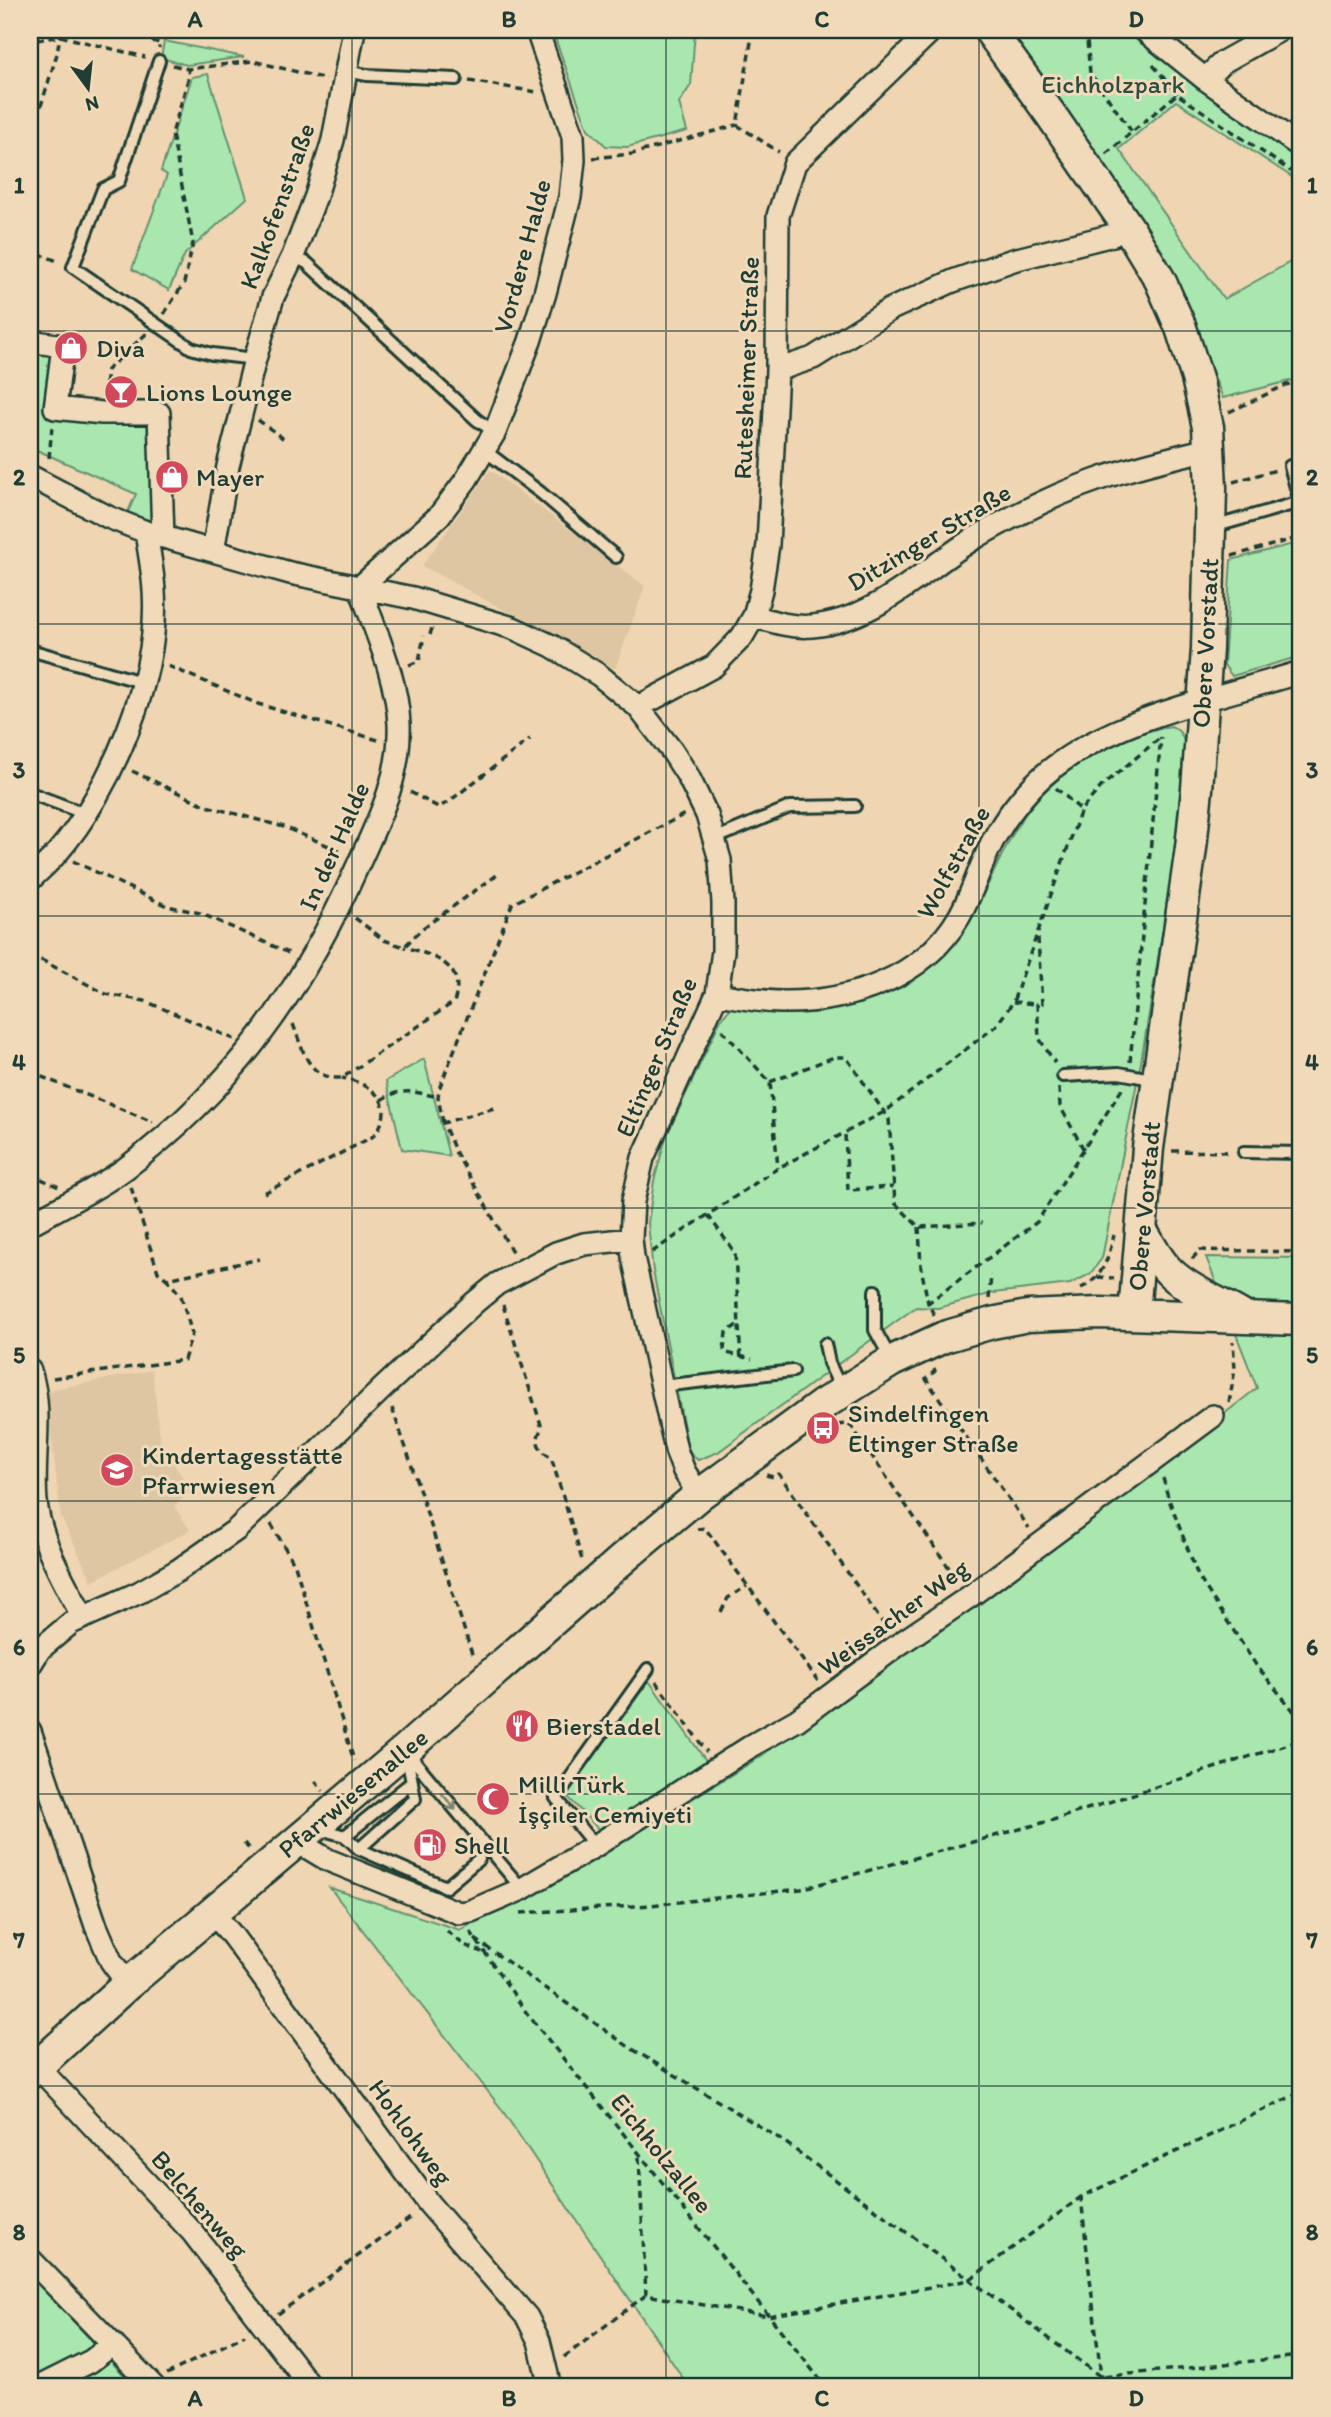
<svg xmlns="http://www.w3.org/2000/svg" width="1331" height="2417" viewBox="0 0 1331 2417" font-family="Itim,sans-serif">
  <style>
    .built { fill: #dec6a3 }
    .green { fill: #aae7af; stroke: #649272; stroke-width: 2 }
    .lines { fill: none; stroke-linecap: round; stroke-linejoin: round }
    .lane-casing { stroke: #1f3d34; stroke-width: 16 }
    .street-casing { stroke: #1f3d34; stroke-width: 26 }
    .secondary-casing { stroke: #1f3d34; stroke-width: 35 }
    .path { stroke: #1f3d34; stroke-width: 3.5; stroke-dasharray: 7 5; stroke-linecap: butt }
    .lane { stroke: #f0dab9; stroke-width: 10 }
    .street { stroke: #f0dab9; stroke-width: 21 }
    .secondary { stroke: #f0dab9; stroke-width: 30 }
    .oneway { stroke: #7d8470 }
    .grid { fill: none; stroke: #1f3d34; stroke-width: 2; stroke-opacity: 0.55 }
    .labels { text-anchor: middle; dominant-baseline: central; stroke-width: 6; stroke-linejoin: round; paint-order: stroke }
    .park-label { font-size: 26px; fill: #2d4e40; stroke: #f0dab9 }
    .street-label { font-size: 26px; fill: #1f3d34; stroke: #f0dab9 }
    .poi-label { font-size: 26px; fill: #1f3d34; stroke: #f0dab9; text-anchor: start }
    .neatline { fill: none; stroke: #1f3d34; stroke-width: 2.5 }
    .grid-label { font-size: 23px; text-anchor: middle; font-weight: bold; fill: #1f3d34 }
  </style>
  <rect width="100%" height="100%" fill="#efd5b1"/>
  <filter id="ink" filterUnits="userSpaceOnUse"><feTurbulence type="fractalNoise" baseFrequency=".0143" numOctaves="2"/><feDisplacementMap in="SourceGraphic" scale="14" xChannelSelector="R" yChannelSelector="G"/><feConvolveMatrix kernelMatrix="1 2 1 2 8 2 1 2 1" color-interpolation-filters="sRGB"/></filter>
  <g filter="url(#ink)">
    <path class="built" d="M490,470L645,586L615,669L422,566Z
      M152,1370L161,1445L191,1490L174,1506L190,1530L92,1581L61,1517L46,1391Z"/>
    <path class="green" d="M554,30H695L691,85L679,103L687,131L627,147L606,146L588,129L555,38Z
      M1010,30H1130L1194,81L1301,155V183L1176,101L1119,149L1224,299L1301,256V378L1223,398L1170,272L1073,120Z
      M164,41L244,57L187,65L161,58Z
      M208,74L247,198L185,254L169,290L132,269L167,175L161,171L192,77Z
      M30,341L63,346L55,408L159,413L167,525L127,514L136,494L30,447Z
      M1301,542V656L1232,676L1224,665L1231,560Z
      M1171,726C1182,731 1184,738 1185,750L1171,880L1141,1062L1102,1258L1090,1274L1070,1284L993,1293L938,1308L916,1307L718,1452L698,1460L693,1456L688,1448L653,1271L648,1223L654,1181L666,1137L720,1021L732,1006C749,1009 767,1013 784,1014C858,1015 919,988 963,928C988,894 1000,850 1024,816C1056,771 1116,735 1171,726Z
      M424,1059L449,1156L402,1149L386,1081Z
      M1206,1257L1301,1258V2387H689L500,2107L330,1888L460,1930L632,1836L760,1757L880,1668L1072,1534L1257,1388Z
      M649,1681L707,1762L602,1833L566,1795Z
      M30,2275L135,2387H30Z"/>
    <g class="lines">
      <g class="lane-casing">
        <path id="lane" d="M159,61L119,181L103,189L73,267L191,348L212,354L255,359
          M347,71L367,75L456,79
          M293,256L307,263L477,420L495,432
          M484,450L541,493L616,557
          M1213,527L1300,502L1290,466
          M30,650L145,683
          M30,793L86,814
          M714,839L790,807L855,806
          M1063,1076L1119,1073L1157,1080
          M1244,1152L1301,1153
          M875,1291V1330L892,1361
          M825,1344L829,1363L842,1391
          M662,1386L793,1371
          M407,1752L522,1889
          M320,1829L345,1836L359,1849L446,1887L479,1859
          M345,1836L412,1782L406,1753
          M595,1846L556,1798L648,1669
          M359,1849L415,1799L412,1782"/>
      </g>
      <g class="street-casing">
        <path id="street" d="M1144,30L1205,79L1301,147
          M1205,79L1223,62L1280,30
          M30,341L63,346L55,408L102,413H159L163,537
          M777,370L813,358L891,309L953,281L1013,260L1113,235L1128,227
          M30,476L108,517L146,532L290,573L413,598L513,628L552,646L599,675L638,707L672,751L688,776L707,815L720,860L723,903V951L717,994L643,1158L633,1201L631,1239L633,1257L676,1450L684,1471L699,1495
          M213,551L228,466L255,359L273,297L293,256L316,196L333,140L354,30
          M360,587L439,516L466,480L495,432L530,341L545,293L570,197L574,160L573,136L540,39L539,30
          M754,616C773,622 792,628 812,626C873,621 921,572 970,541C993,527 1018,514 1041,503C1097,476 1149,463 1209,449
          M638,707L714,666L742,637L754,616L761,590L768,545L777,370L778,216L795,163L932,30
          M30,880C39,871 48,863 57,853C111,791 160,675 154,591C153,572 149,552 146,532
          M717,994C738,997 760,1002 781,1002C848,1003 923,979 959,917C974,891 981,861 996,835C1009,812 1030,786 1050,770C1116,717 1221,697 1301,672
          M30,1224C62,1206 96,1190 126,1168C235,1086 303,989 358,865C379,819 401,776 399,724C397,677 375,631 360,587
          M30,1371C44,1412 32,1458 36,1501C39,1539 65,1584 83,1617
          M30,1665L40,1649L71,1623L140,1592L177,1571L236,1530L384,1387L474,1303L497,1284L556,1253L584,1244L631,1239
          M30,1731L96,1926L111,1961L128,1984
          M300,1839L308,1848L328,1860L459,1913L471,1911L522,1889L595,1846L756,1743L797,1720L898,1645L969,1597L1213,1416
          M213,1913L231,1934L429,2204L527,2317L539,2341L550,2387
          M37,2066L193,2233L311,2387
          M30,2259L154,2387
          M39,2387L91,2361L113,2344"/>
      </g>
      <g class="secondary-casing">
        <path id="secondary" d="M989,30L1051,115L1128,227L1160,280L1181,328L1197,378L1208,427L1211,488L1207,649L1197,789L1191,848L1148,1148L1134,1314
          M1141,1230C1149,1242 1156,1257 1166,1268C1183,1288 1219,1302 1242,1316
          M30,2073L128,1984L405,1750L626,1556L699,1495L822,1405L892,1361L944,1337L992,1323L1028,1316L1099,1313L1301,1320"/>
      </g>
      <path class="path" d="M154,30L151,41L160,43L159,48
        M753,30L737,125L779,152
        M1086,30L1090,73L1132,132
        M1116,30L1124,38
        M37,40L60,36L145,57
        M30,58L40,30
        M173,65L188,69L253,61L326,79
        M1153,65L1177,94
        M469,81L537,92
        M30,141L57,54L61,30
        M1106,154L1177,94L1301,178
        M593,158L632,154L737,125
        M30,256L32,251L60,262
        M164,314L184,283L193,243L172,134L189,76L188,69
        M104,395L107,370L147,333
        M1229,412L1286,385L1301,380
        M258,420L284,439
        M49,458L52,427
        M1233,482L1276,470
        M1232,556L1301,537
        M430,635L433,624
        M409,665L419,661L424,636
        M168,666L258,704L378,740
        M132,771L207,806L284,827L343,852
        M1056,788L1081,810
        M410,792L438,807L447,803L530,739
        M73,861L167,906L200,913L291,954
        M30,909L36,899
        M355,918L384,940L404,947L423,928L497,875
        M1038,938L1042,1005L1037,1004L1039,1038L1055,1063
        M30,954L106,994L145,1001L234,1039
        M1013,1002L1036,1004
        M293,1024C303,1050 308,1080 342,1078L454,1002C467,965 433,955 404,947
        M722,1030L770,1082L778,1168
        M1130,1062L1161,737
        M30,1072L153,1122
        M770,1082L834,1057H846L889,1119L895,1203L919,1227L982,1223
        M1059,1088L1060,1106L1084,1150
        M381,1100C401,1087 416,1092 438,1097
        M494,1108L443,1123L456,1153L514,1255
        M443,1123L438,1097L439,1089L512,904L685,814
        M845,1135L848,1190L893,1187
        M1172,1151L1231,1152
        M30,1174L59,1187
        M131,1187L158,1272L167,1279L260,1259
        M264,1193L372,1137C400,1106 374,1084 342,1078
        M708,1215L735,1253L741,1362
        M919,1227L921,1267L928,1303
        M652,1252L778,1168L886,1111L996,1026L1013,1002L1081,810L1102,786L1161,737
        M1192,1259L1200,1250L1301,1252
        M1097,1277L1114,1278
        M1081,1288C1103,1279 1109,1256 1114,1235
        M989,1299L991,1275
        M503,1305L542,1428C534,1441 538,1450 551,1457L583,1563
        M934,1315L928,1303L1037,1222L1122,1089
        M737,1325L726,1333L724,1350L727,1353L752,1359
        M934,1369L935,1371L926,1379L1029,1528
        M53,1378L184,1360L192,1334L181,1296L167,1279
        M1229,1403L1235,1369L1233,1342
        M392,1408L407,1451L473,1657
        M837,1425L847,1424L852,1427L958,1581
        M766,1475L773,1477L779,1474L887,1629
        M1163,1478L1168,1497L1198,1576L1256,1665L1301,1720
        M271,1524L295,1565L354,1761
        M697,1529L705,1528L818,1681
        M721,1612L728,1598L747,1586
        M656,1682L707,1752
        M315,1781L323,1791
        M244,1843L250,1850
        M521,1913L651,1905L801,1889L1053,1820L1301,1740
        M447,1931L464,1945L482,1952
        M470,1931L526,2012L826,2387
        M475,1939L629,2047L782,2140L1101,2377L1301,2356
        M639,2157L646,2295
        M278,2314L413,2216
        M564,2357L646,2295L768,2316L969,2280L1081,2197
        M167,2374L245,2335
        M1088,2387L1101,2377L1081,2197L1301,2092"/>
      <use href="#lane" class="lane"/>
      <use href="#street" class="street"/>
      <use href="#secondary" class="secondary"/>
    </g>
    <defs><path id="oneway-shaft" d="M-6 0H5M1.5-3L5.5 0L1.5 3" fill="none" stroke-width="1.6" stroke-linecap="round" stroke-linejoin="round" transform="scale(1.75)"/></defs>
    <use class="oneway" href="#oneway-shaft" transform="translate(449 1802) rotate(50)"/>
  </g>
  <path class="grid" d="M352,30V2387M666,30V2387M979,30V2387M30,331H1301M30,624H1301M30,916H1301M30,1208H1301M30,1501H1301M30,1794H1301M30,2086H1301"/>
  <defs>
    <g id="shop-disc" transform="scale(1.75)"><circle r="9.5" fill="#d1495b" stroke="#f0dab9"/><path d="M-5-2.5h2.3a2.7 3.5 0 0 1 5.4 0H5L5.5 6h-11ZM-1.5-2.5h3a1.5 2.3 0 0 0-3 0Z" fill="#fff"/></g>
    <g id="bar-disc" transform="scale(1.75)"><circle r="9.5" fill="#d1495b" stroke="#f0dab9"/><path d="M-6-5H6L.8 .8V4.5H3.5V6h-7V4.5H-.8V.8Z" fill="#fff"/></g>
    <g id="bus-disc" transform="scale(1.75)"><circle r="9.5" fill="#d1495b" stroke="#f0dab9"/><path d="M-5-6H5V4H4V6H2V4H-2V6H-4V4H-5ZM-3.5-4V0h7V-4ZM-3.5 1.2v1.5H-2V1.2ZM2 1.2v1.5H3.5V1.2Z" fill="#fff"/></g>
    <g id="school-disc" transform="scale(1.75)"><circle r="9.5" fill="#d1495b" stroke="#f0dab9"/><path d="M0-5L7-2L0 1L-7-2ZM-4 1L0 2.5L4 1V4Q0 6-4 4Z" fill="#fff"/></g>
    <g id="restaurant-disc" transform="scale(1.75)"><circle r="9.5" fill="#d1495b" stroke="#f0dab9"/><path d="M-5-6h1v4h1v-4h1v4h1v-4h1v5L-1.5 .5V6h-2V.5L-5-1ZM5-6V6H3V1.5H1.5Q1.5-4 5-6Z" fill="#fff"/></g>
    <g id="mosque-disc" transform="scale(1.75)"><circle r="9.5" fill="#d1495b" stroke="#f0dab9"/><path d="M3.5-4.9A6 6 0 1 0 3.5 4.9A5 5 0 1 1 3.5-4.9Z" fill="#fff"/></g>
    <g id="fuel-disc" transform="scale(1.75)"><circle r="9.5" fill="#d1495b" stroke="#f0dab9"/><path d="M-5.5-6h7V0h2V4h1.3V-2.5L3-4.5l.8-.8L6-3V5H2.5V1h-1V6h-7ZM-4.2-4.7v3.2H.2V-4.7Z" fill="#fff"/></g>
  </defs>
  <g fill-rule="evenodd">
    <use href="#shop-disc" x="71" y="348"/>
    <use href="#bar-disc" x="121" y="392"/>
    <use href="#shop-disc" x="172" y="477"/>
    <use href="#bus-disc" x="823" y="1428"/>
    <use href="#school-disc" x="117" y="1470"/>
    <use href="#restaurant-disc" x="522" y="1726"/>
    <use href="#mosque-disc" x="493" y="1799"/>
    <use href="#fuel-disc" x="430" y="1845"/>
  </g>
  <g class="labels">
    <g class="park-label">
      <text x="1113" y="84">Eichholzpark</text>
    </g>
    <g class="street-label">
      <text transform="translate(277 206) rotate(-70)">Kalkofenstraße</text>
      <text transform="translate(522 256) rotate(-75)">Vordere Halde</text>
      <text transform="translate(746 368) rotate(-88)">Rutesheimer Straße</text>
      <text transform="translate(929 537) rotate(-31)">Ditzinger Straße</text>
      <text transform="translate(1205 643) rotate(-87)">Obere Vorstadt</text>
      <text transform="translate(334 846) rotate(-66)">In der Halde</text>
      <text transform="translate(953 862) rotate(-61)">Wolfstraße</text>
      <text transform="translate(656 1057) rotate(-67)">Eltinger Straße</text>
      <text transform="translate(1144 1206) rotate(-85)">Obere Vorstadt</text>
      <text transform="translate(893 1617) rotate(-36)">Weissacher Weg</text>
      <text transform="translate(353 1793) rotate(-40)">Pfarrwiesenallee</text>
      <text transform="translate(411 2132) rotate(54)">Hohlohweg</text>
      <text transform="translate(662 2153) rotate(51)">Eichholzallee</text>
      <text transform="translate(200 2204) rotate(49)">Belchenweg</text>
    </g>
    <g class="poi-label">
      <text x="96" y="348">Diva</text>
      <text x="146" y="392">Lions Lounge</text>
      <text x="196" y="477">Mayer</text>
      <text x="848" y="1413">Sindelfingen<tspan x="848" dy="30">Eltinger Straße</tspan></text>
      <text x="142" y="1455">Kindertagesstätte<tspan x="142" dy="30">Pfarrwiesen</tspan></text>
      <text x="546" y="1726">Bierstadel</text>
      <text x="518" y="1784">Milli Türk<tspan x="518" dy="30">İşçiler Cemiyeti</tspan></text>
      <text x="454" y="1845">Shell</text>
    </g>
  </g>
  <rect width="1331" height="2417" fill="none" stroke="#f0dab9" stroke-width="77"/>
  <g transform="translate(88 88) rotate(165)" stroke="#f0dab9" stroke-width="5" paint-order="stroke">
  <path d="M0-5L12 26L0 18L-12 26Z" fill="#1f3d34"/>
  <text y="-10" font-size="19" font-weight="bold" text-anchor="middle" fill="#1f3d34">N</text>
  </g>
  <rect x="38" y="38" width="1254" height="2340" class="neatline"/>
  <g class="grid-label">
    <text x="195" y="27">A</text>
    <text x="509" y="27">B</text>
    <text x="822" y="27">C</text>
    <text x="1136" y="27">D</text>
    <text x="19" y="193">1</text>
    <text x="1312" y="193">1</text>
    <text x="19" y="485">2</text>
    <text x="1312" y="485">2</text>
    <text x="19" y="778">3</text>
    <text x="1312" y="778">3</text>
    <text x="19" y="1070">4</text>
    <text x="1312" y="1070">4</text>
    <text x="19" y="1363">5</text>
    <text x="1312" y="1363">5</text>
    <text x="19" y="1655">6</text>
    <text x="1312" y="1655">6</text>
    <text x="19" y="1948">7</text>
    <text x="1312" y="1948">7</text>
    <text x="19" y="2240">8</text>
    <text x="1312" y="2240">8</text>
    <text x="195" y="2406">A</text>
    <text x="509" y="2406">B</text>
    <text x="822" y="2406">C</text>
    <text x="1136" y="2406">D</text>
  </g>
</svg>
